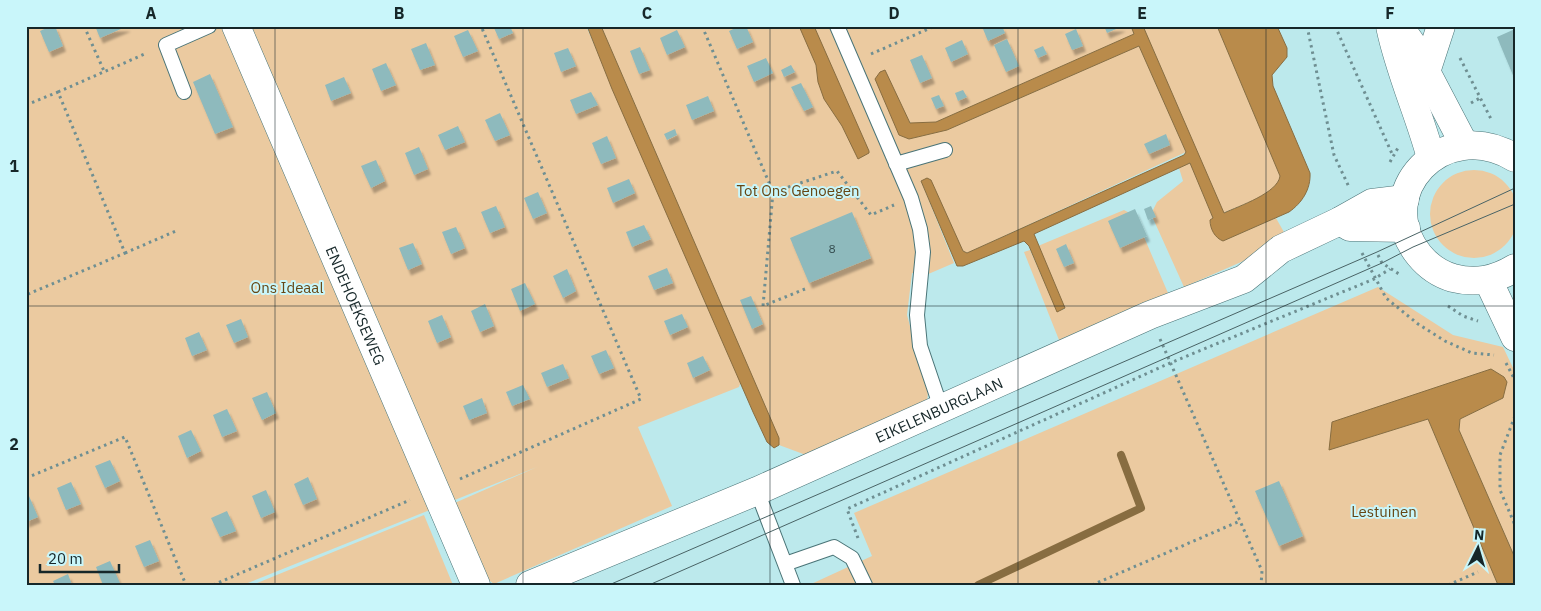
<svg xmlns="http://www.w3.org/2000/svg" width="1541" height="611" viewBox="0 0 1541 611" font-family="'IBM Plex Sans',sans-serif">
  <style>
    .green { fill: #ebcaa0 }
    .water { fill: #b98b4b; stroke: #886d41 }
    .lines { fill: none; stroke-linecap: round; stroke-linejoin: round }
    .stream { stroke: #886d41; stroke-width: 8 }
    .building { fill: #8ebabd; filter: url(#shadow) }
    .service-casing { stroke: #4a7477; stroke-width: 16 }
    .minor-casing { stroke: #4a7477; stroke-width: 29 }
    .path { stroke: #6f8f92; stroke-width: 3; stroke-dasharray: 2.5 4; stroke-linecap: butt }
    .service { stroke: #fff; stroke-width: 14 }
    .minor { stroke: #fff; stroke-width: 28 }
    .tram { stroke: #496365; stroke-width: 1 }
    .grid { fill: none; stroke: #162729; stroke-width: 1; stroke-opacity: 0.55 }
    .labels { text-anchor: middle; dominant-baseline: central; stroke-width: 4; stroke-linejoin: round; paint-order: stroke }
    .number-label { font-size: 12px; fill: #344c4e }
    .park-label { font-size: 15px; fill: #664614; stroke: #c9f6fa }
    .street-label { font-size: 15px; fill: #162729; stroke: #c9f6fa }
    .neatline { fill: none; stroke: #162729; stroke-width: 2 }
    .grid-label { font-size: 16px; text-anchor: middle; font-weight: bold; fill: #162729 }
  </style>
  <defs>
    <filter id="shadow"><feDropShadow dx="3" dy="5.5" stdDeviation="1" flood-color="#0004"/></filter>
  </defs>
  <rect width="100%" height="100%" fill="#bce9ec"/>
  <path class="green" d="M26,26H586L741,381L739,387L638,427L672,506L494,584L479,573L450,505L537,467L243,585H26Z
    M601,26H1131L1134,34L936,122L914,125L907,120L909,139L947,130L1139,46L1186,152L967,253L963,251L921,181L954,263L926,275L912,273L907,315L928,392L927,402L806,455L779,445L772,423Z
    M1143,26H1217L1280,176C1278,194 1238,206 1223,213Z
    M1190,163L1223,241L1276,218L1285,234L1248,259L1184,287L1151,214L1157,202L1183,181L1179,168Z
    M1430 214a44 44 0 1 1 88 0a44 44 0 1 1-88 0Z
    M1124,210L1135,216L1168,293L1059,340L1024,252L1030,250L1057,311L1065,309L1038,246Z
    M1378,287L1453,335L1503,347L1515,372V558L1459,430L1460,419L1503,398L1504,377L1491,369L1333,422L1329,450L1428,419L1498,585H809L872,556L854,513Z
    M424,515L453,585H252Z"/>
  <path class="water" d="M587,26H601L779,438V445L774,448L767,442L753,412L612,89Z
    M799,26H814L869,151V153L858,159L842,126L824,99L818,82L816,65Z
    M1131,26H1143L1224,213C1239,206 1278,193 1280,176L1217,26H1277L1287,48V57L1272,75L1273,86L1310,173C1311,189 1302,203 1289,212L1223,241C1215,238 1210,229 1210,220L1213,218L1190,163L1034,234L1065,308L1057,312L1029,246L1024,241L963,266H957L921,181L927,178L931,180L963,251L967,253L1184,155L1186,152L1139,46L947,130L909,139L899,135L875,79L880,72L885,70L910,123L936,122L1134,34Z
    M1491,369L1504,377L1507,382L1503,398L1460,419L1459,430L1515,558V585H1498L1428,419L1329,450L1332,422Z"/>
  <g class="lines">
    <path class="stream" d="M978,585L1141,508L1121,455"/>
  </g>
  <path class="building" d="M51,26H55L63,46L49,52L40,31Z
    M95,26H128L100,38Z
    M499,26H510L513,33L499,39L494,28Z
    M740,26H746L753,42L737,49L729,31Z
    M990,26H1002L1005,33L988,41L983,29Z
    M1104,26H1123L1107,33Z
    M1076,29L1083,46L1072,50L1065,34Z
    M1515,29V80L1497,37Z
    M468,30L478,51L463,57L454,36Z
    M677,30L685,47L667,55L660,38Z
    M1007,39L1019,66L1006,72L994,45Z
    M962,40L968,54L951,62L945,48Z
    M426,43L435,65L420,70L411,49Z
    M1043,46L1047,54L1038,58L1034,50Z
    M640,47L650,70L639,74L630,51Z
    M568,48L576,66L561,72L554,53Z
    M922,55L932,78L920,83L910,60Z
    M766,58L773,73L754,82L747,66Z
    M386,63L396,85L381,91L372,69Z
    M791,65L795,72L784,77L781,70Z
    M210,74L233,127L215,134L193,82Z
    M344,77L351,93L331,101L325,85Z
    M801,83L813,107L804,111L791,87Z
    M963,90L967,97L958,101L955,93Z
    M591,92L598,105L576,114L570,100Z
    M939,95L944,106L936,109L931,98Z
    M708,96L714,111L692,120L686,105Z
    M500,113L510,135L495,141L485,120Z
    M458,126L465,142L445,150L438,135Z
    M675,129L677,135L667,140L664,134Z
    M1166,134L1170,145L1149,154L1144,144Z
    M607,136L616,158L601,164L592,143Z
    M419,147L428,169L414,175L405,153Z
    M376,160L385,181L371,188L361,166Z
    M629,179L635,193L613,203L607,188Z
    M538,192L547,213L533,219L524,198Z
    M496,206L505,227L490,233L481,212Z
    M1151,206L1156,217L1148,220L1144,209Z
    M1135,209L1147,236L1120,248L1108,221Z
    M852,212L871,258L809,283L790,238Z
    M644,225L651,239L632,247L626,232Z
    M456,227L465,248L451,254L442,232Z
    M413,243L422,264L408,270L399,248Z
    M1066,244L1074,263L1064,267L1056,249Z
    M667,268L673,283L654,290L648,276Z
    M567,269L576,291L563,298L553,276Z
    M525,283L535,304L520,311L511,289Z
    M751,296L763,324L752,329L740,300Z
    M485,304L494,326L480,332L471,311Z
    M682,314L688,327L670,335L664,321Z
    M442,315L451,337L437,343L428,321Z
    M241,319L248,337L234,343L226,325Z
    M199,332L207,350L192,356L185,338Z
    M606,350L614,368L599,374L591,356Z
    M703,356L710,370L693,378L687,363Z
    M563,364L569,378L547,387L541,373Z
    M523,385L530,399L512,406L506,392Z
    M267,392L276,413L262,420L252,398Z
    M482,398L487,413L469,420L463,406Z
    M227,409L237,431L222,437L213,415Z
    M191,430L201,451L187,458L178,436Z
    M110,460L120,481L105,488L95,466Z
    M308,477L317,499L303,505L294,484Z
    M1279,481L1303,536L1279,546L1255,491Z
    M71,482L81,504L66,510L57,488Z
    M266,490L275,512L261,518L252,496Z
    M29,496L38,517L26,522V497Z
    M227,511L236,531L220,537L211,518Z
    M150,540L159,561L144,567L135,546Z
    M110,561L120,583L103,585L96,567Z
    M68,574L72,585H55L53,581Z"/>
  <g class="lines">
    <g class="service-casing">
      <path id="service" d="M837,26L911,198L920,229L923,252L917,315L920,346L941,408
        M184,92L166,45L209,26
        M896,164L945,150
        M757,491L793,585
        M785,564L834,547L852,558L865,585"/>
    </g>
    <g class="minor-casing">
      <g id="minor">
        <path id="s1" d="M236,26L476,585"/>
        <path d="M1390,26C1399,71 1419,113 1431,158"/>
        <path d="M1399,26L1411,43L1464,144"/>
        <path d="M1417,76L1426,72L1441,26"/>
        <path d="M1515,158C1443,114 1370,194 1419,255C1428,266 1439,274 1453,278C1476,284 1495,280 1515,268"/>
        <path d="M1340,221L1350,227L1406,228"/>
        <path d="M1488,280L1515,337"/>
        <path id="s2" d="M530,585L757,491L1150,315L1244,279L1281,249L1340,221L1372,203L1405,199"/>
      </g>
    </g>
    <path class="path" d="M84,26L104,71
      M702,26L773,192
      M1307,26L1334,155L1349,187
      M1335,26L1393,156
      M871,54L935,26
      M1460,58L1491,119
      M58,92L147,53
      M1471,103L1480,98
      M26,105L58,92L125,253L26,295
      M1390,162L1399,146
      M125,253L176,231
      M1362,253L1386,298L1418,324L1445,341L1472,353L1494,355
      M1378,255L1382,263L1399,274
      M805,289L763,306L773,192L837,171L871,215L894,205
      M1448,306L1463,316L1478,321
      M1160,339L1262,571L1261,585
      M1506,363L1515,380
      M1515,416L1500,455V490L1515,525
      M26,478L125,437L186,585
      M460,479L641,399L481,26
      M858,538L847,509L1170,363L1374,279L1390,269
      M213,585L410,500
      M1092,585L1240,521
      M1448,585L1478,572"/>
    <use href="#service" class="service"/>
    <use href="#minor" class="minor"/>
    <path class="tram" d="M609,585L1377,252L1515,188
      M649,585L1382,263L1413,247L1515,204"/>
  </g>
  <path class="grid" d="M275,26V585M523,26V585M770,26V585M1018,26V585M1266,26V585M26,306H1515"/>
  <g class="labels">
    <g class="number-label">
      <text x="832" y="248">8</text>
    </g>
    <g class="park-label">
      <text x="798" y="190">Tot Ons Genoegen</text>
      <text x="287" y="287">Ons Ideaal</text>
      <text x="1384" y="511">Lestuinen</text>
    </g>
    <g class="street-label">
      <text stroke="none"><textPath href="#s1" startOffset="304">ENDEHOEKSEWEG</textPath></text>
      <text stroke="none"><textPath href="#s2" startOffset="445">EIKELENBURGLAAN</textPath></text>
    </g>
  </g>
  <rect width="1541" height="611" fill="none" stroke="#c9f6fa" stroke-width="55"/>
  <g transform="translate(1478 548) rotate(5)" stroke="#c9f6fa" stroke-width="4" paint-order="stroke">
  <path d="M0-4L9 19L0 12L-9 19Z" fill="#162729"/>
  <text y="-8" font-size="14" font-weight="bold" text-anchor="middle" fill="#162729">N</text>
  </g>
  <path d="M40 564v8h79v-8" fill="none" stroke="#162729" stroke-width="2.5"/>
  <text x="48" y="564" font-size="15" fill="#162729" stroke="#c9f6fa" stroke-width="4" paint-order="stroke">20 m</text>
  <rect x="28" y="28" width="1486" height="556" class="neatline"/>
  <g class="grid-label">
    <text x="151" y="19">A</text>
    <text x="399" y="19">B</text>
    <text x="647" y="19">C</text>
    <text x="894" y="19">D</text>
    <text x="1142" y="19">E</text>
    <text x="1390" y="19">F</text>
    <text x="14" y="172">1</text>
    <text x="14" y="450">2</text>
  </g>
</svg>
